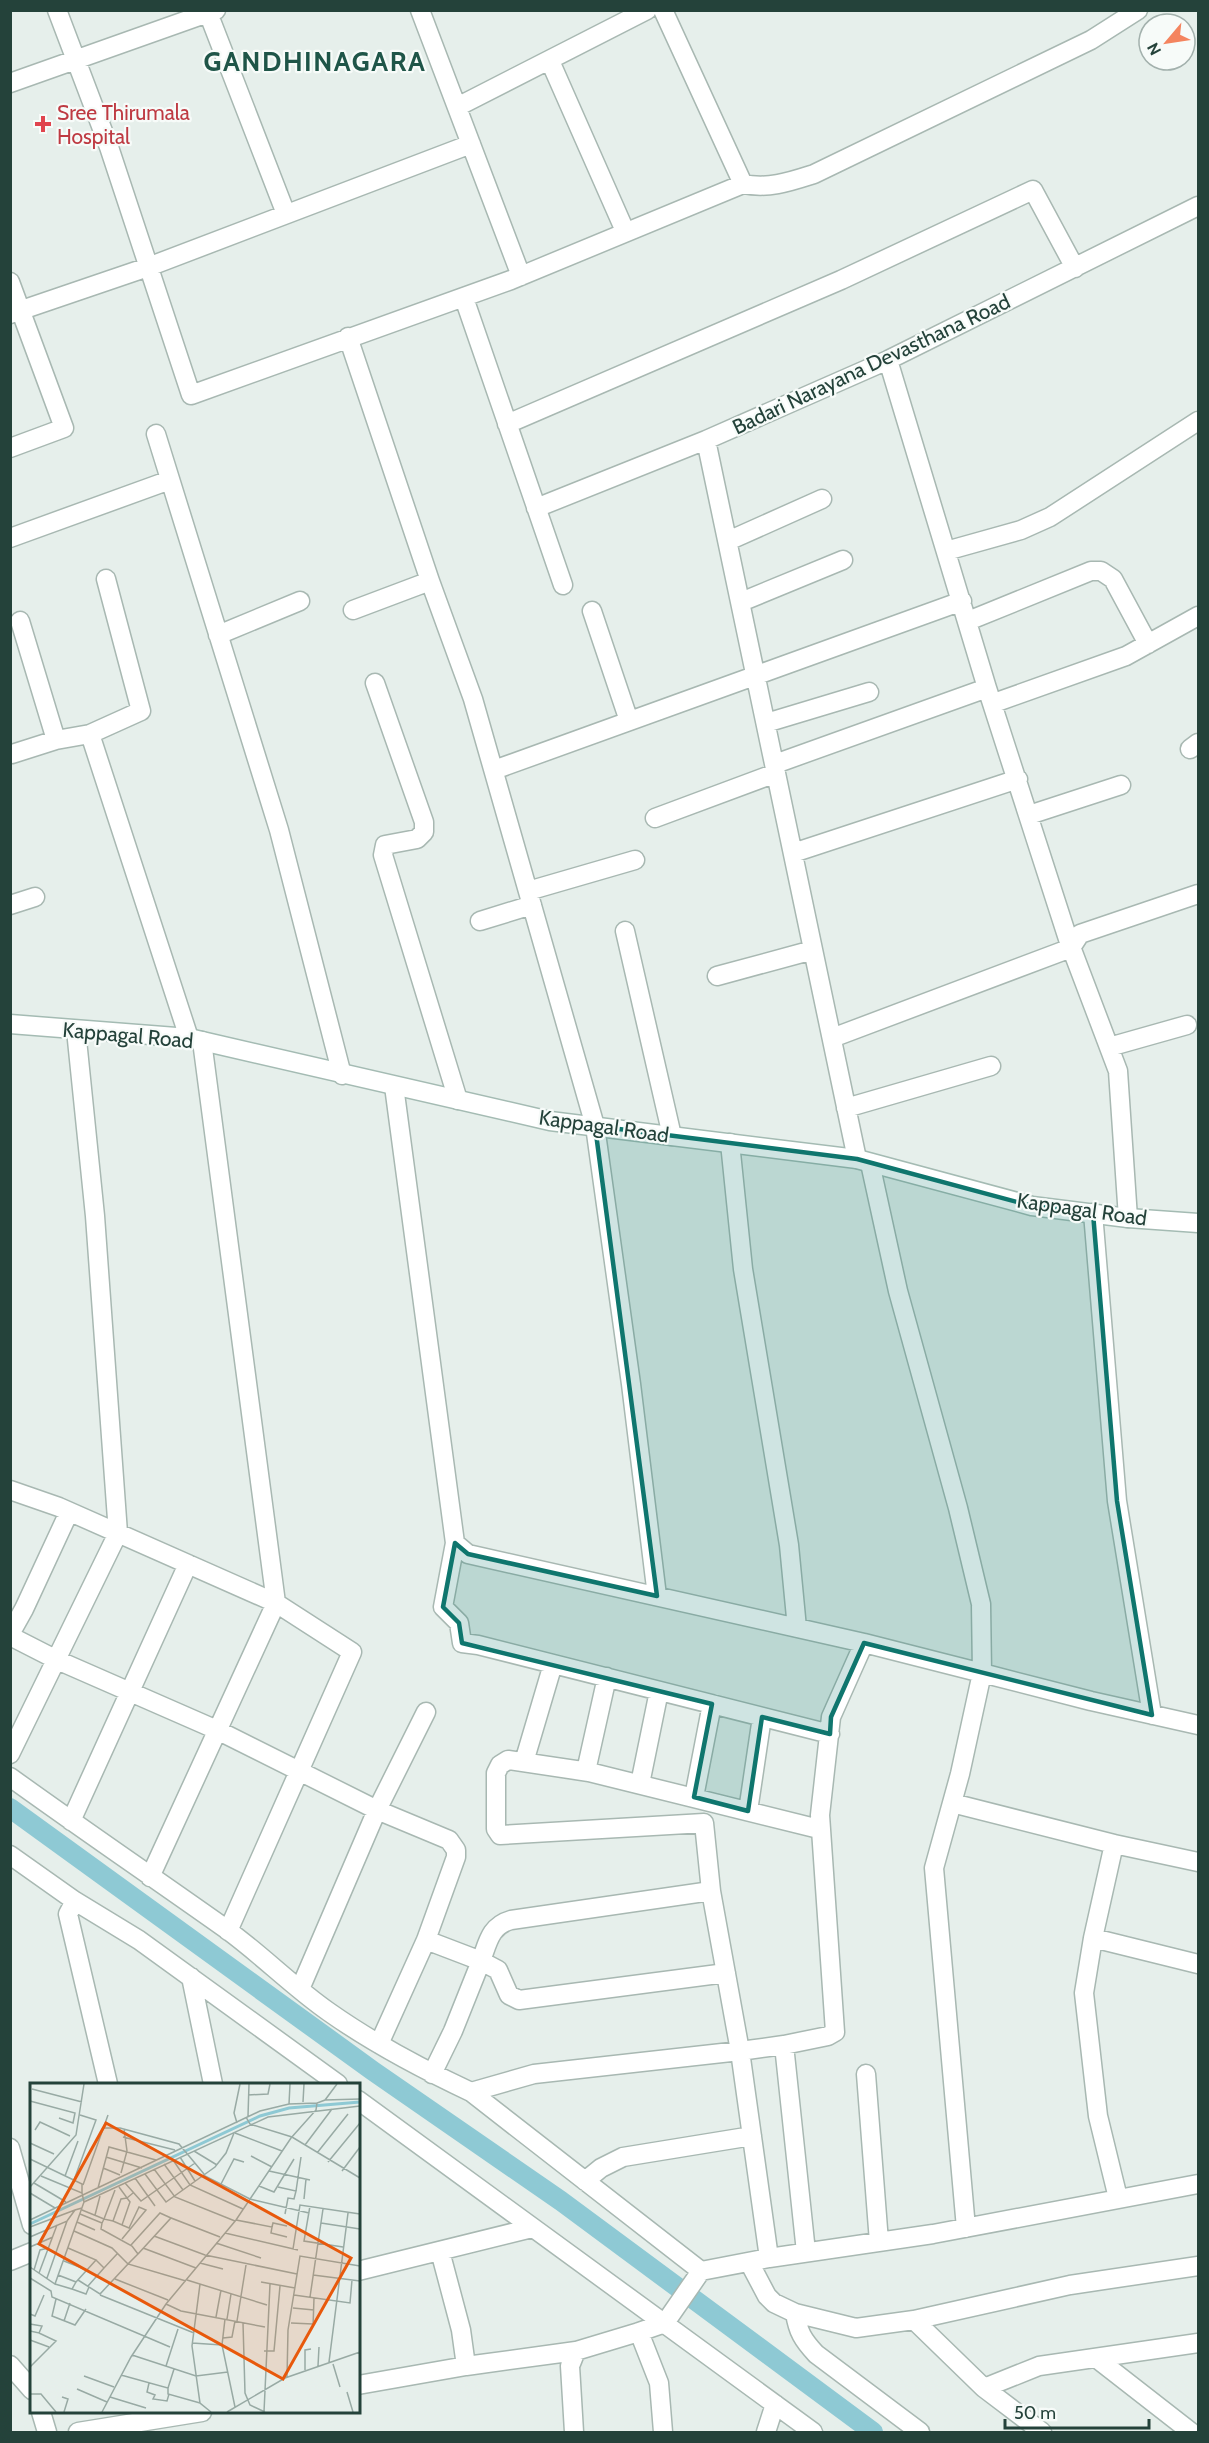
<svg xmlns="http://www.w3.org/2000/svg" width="1209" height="2443" viewBox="0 0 1209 2443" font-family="Cabin,sans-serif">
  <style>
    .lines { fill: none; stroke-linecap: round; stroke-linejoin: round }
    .canal { stroke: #8ec9d4; stroke-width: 20 }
    .street-casing { stroke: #a8b8b2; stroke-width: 21 }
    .secondary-casing { stroke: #a4bbb3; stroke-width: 21 }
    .street { stroke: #fff; stroke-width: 18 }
    .secondary { stroke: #fff; stroke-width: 18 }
    .marked { fill: #0f766e; fill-opacity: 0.2; stroke: #0f766e; stroke-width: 4.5; stroke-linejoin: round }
    .health-dot { fill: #e0444e; stroke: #f7fbf9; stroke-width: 2 }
    .labels { text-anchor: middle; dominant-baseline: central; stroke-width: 4.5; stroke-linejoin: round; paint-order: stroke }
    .health-label { font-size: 21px; fill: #be3a42; stroke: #f7fbf9; text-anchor: start }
    .street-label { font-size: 21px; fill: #24423a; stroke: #f7fbf9 }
    .district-label { font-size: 27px; font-weight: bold; letter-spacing: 1.5px; fill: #1f5548; stroke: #f7fbf9 }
    .inset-river { fill: none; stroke: #8ec9d4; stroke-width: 3 }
    .inset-road { fill: none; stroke: #98aaa4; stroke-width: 1.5 }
    .view { fill: #e8590c; fill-opacity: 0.15; stroke: #e8590c; stroke-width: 3 }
    .inset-edge { fill: none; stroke: #24423a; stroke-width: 3 }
  </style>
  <rect width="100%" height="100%" fill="#e6efeb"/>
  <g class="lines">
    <path class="canal" d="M10,1808L373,2071L561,2201L873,2432"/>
    <g class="street-casing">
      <path id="street" d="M57,10L109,147L191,395L511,280L743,184C769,189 789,182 814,174L1091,40L1138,10
        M207,10L286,214
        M420,10L521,276
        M663,10L743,184
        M550,61L625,231
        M10,83L216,10
        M457,107L647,10
        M10,282L64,428L10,448
        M464,298L563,585
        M10,314L148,267L471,144
        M348,337L430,581L473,699L595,1126L631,1384L657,1596
        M888,360L987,688L1068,939L1118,1071L1128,1218
        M507,424L841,280L1033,190L1075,268
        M156,434L279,830L342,1075
        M706,440L857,1159
        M536,508L706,440L888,360L1198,206
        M10,538L170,480
        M728,541L822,499
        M946,551L1021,530L1050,517L1198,421
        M106,579L141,711L90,734L189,1038
        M741,602L843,560
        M353,610L430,581
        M592,611L629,721
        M20,621L56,740L90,734
        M968,621L1091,571H1101L1113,579L1148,644
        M218,635L300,601
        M375,683L424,822V832L417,839L385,845L383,855L458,1100
        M994,703L1126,656L1198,616
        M766,723L869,692
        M1190,749L1198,743
        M12,754L56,740
        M775,764L987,688
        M494,770L962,601
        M1029,815L1121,785
        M655,818L776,773
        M793,853L1018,779
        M528,891L635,860
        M10,905L35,897
        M480,921L532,905
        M625,931L672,1136
        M717,976L813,950
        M832,1038L1071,948L1080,934L1198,894
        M1109,1047L1187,1025
        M394,1086L455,1543L468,1554L864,1643
        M846,1108L991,1066
        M730,1143L743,1269L789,1545L797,1628
        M1093,1213L1117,1501L1152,1715
        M10,1490L59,1507L276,1603L352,1652L228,1931
        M455,1543L443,1607L459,1623L462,1643L478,1645L830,1734
        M10,1634L24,1609L69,1512
        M10,1636L57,1660L217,1730L377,1810L449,1840L456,1850V1857L426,1940L379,2044
        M10,1754L118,1533L95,1216L76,1030
        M524,1762L553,1664
        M586,1771L607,1677
        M10,1777C82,1829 154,1878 226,1929C262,1955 293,1987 329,2012C373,2043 422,2069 471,2092L701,2271
        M640,1784L659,1691
        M694,1797L712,1704
        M952,1803L1114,1844L1093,1938
        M748,1811L762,1717
        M71,1821L188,1564
        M1114,1844L1198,1862
        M10,1855L75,1901L139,1940L338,2084
        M150,1877L276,1603L202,1041
        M711,1891L704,1823L500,1835L496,1829V1773L500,1765L508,1760L589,1772L819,1829
        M75,1901L68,1914L108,2084
        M426,1940L481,1961L453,2031L432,2074
        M726,1973L519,2000L509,1995L498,1970L481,1961C488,1942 490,1926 511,1920L711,1891L740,2051L784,2045
        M191,1977L213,2084
        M300,1989L377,1810L426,1712
        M866,2074L879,2242
        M471,2092L534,2074L740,2051L769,2258
        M358,2100L813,2432
        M10,2148L32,2225
        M585,2181L601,2168L623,2157L752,2136
        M1118,2198L1098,2116L1084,1993L1093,1938L1198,1964
        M966,2228L934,1868L960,1774L982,1673L1091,1701L1198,1725
        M440,2251L461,2330L466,2366
        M806,2252L784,2045L828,2036L835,2032L820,1815L831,1717L864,1643L982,1673L981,1604L958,1508L898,1291L870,1163
        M10,2261L32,2252
        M749,2262L767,2296L774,2303L795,2313L856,2328L914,2320
        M358,2271L532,2228
        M795,2313C798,2332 803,2340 816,2354L920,2432
        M1096,2358L1191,2432
        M10,2365L32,2390
        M358,2385L466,2366L576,2351
        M984,2388L1039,2366L1198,2343
        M41,2412L47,2432
        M78,2432L202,2412
        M574,2432L570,2366L576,2351L639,2332
        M663,2432L659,2383L639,2332L665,2323L701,2271L769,2258L933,2234L1198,2184
        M766,2432L775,2404
        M1042,2432L984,2388L914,2320L1070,2285L1198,2266"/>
    </g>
    <g class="secondary-casing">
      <path id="secondary" d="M10,1024L189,1038L550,1121L857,1159L1032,1206L1128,1218L1198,1223"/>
    </g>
    <use href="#street" class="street"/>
    <use href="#secondary" class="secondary"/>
  </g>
  <path class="marked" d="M595,1126L857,1159L1032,1206L1093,1213L1117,1501L1152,1715L864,1643L831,1717L830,1734L762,1717L748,1811L694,1797L712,1704L462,1643L459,1623L443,1607L455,1543L468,1554L657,1596Z"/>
  <path class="health-dot" d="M40 115h6v6h6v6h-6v6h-6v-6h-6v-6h6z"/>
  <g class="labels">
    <g class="health-label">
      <text x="57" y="112">Sree Thirumala<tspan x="57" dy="24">Hospital</tspan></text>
    </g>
    <g class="street-label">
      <text transform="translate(871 364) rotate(-25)">Badari Narayana Devasthana Road</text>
      <text transform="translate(128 1035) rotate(5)">Kappagal Road</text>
      <text transform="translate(604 1126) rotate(8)">Kappagal Road</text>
      <text transform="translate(1082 1209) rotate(8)">Kappagal Road</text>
    </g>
    <g class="district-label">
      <text x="315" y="61">GANDHINAGARA</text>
    </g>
  </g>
  <g transform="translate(30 2083)">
    <rect width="330" height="330" fill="#e6efeb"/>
    <path class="inset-river" d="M0,141L230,33L259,25L330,19"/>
    <path class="inset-road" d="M2,6L52,19M218,12L238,11L240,1M295,17L330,16M0,18L45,30L43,40L29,35M273,19L274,1M259,21L260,1M218,33L219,1M216,34L220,41L262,54L330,95M207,40L204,30L210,1M74,45H90L149,61L174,91M5,47L10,39L40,53M205,50L252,68M93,54L145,67M0,60L24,71M275,62L302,26M164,68L187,82M287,70L318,31M221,73L242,84M76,74L112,85M150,74L165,98M0,76L52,101V110M143,77L160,102L213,126M298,79L330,40M134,81L153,107M73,85L90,92M124,86L145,114L205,138M239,88L280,97M312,88L330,64M91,90L97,68L94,46M115,91L136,119L185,84L196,70L204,50M173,92L220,116L279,130M35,93L48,58M105,95L125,123M44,97L66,37L50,32M4,100L36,119M95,100L111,118L165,80M191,101L204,76L214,79M53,102L78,32M229,103L244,109L264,76M0,104L46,52L54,1M89,104L97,115L103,110M248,104L266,108L264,116L258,115L255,131M68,105L79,64L126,77M266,108L271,74M0,110L25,125M274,116L276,96M54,119L238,34L330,23M280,123L274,158L313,164M52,127L74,136L85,107M50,131L72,140L71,146L102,163L108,171L98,181L156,198M65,132L70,113M0,137L230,28L259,21L287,20M206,137L242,144L241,150L257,154M37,138L45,127L52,125M47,139L65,147M72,140L74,136L83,138L92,142L100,119L97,115L91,116L83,138M291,140L330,146M92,142L99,145L109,124L116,127L92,156M0,144L45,127M242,144L243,140L257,143M44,148L82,165L98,181L70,211L48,197M195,150L268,167M124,153L175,172L267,191M0,154L37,138L17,195M186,160L231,175M101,162L130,130L141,135M0,164L23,154M38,165L66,177L46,199M113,165L166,185M263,166L270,122L330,131M108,171L141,135L190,154M66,177L74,185L87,171M34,178L57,187M170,180L193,186M0,184L25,201L54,119L52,110L11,93M4,187L10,167L19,165M9,190L27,142M283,192L330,198M0,195L21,208L22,214L140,264M85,196L138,217M157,197L237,222M231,199L265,205M25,201L42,206L46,199L28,192M170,201L162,263L170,320L181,329M58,203L74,185M42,206L56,211L59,204M70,212L164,250M264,212L320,220L322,197M280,214L293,126M26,216L22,233L45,242L56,226M136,221L151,228L235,244M263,225L284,227M0,231L5,233L14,212M186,234L191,207M195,236L192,262L205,324M197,236L201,211M34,238L40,220M207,238L216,182M213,240L215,310L220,322L235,329M261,240L283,241M0,241L12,243L9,250L0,248M283,244L284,215M330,244V279M193,255L202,254L205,238M0,257L19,264M162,260L192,262M234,268H244L250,203M102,272L166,293L198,289M299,279L318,130M303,281L310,304M136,283L148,246M288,283L289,264M0,284L26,258L9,250M275,287V267L281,266M91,292L138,305V311L170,320M54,293L84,304M257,294L258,247L270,173L330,183M119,300L117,309L125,312L123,316L137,318L139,311M138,305L144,286M47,306L77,319M317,309L323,329M0,311H11L26,329M32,314L38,316L34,329M80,314L116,325M72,329L101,274L136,221L206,137L261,55L286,27L287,20L295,17L307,1M197,329L255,295L330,269M234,329L240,201"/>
    <path class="view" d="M76,40L321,175L253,296L9,161Z"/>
    <rect width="330" height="330" class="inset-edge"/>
  </g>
  <rect width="1209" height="2443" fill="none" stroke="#24423a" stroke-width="24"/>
  <g transform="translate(1167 42) rotate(241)"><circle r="28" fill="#f7fbf9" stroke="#a3b1ad" stroke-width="1.5"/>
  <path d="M0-4.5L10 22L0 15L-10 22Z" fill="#f4845f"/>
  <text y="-9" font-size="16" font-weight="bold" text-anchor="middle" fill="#24423a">N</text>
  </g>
  <path d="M1005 2419v9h144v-9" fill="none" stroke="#24423a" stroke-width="3"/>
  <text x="1014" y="2419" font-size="18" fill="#24423a" stroke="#f7fbf9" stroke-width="4.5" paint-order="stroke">50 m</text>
</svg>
